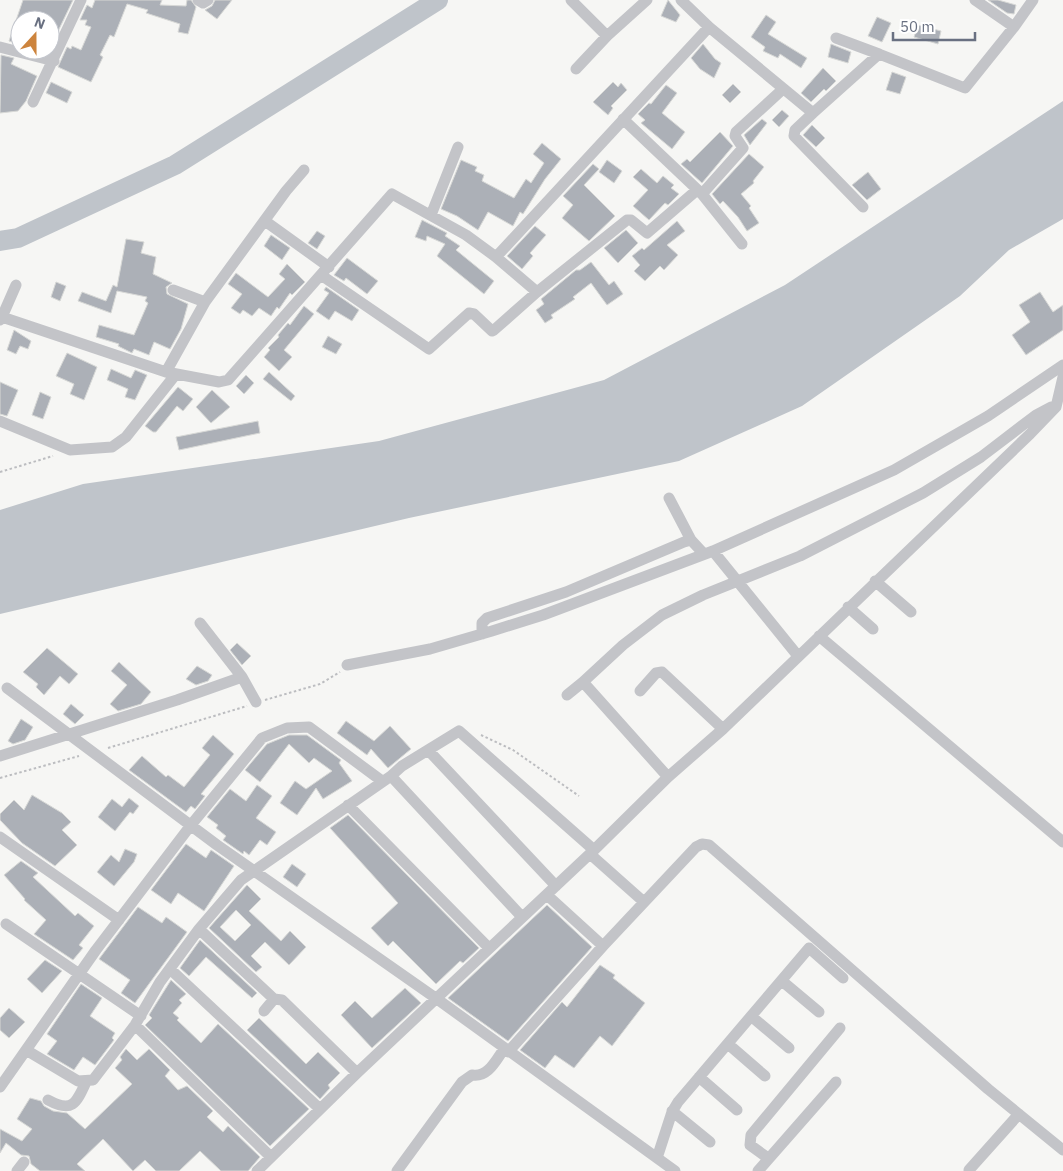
<svg xmlns="http://www.w3.org/2000/svg" width="1063" height="1171" viewBox="0 0 1063 1171" font-family="'IBM Plex Sans',sans-serif">
  <style>
    .water { fill: #bfc4ca }
    .lines { fill: none; stroke-linecap: round; stroke-linejoin: round }
    .river { stroke: #bfc4ca; stroke-width: 20 }
    .building { fill: #acb0b7; stroke: #d7d8d6; fill-rule: evenodd }
    .path { stroke: #bcbdc0; stroke-width: 2; stroke-dasharray: 2.5 2.5; stroke-linecap: butt }
    .minor { stroke: #c3c4c8; stroke-width: 11 }
  </style>
  <rect width="100%" height="100%" fill="#f6f6f4"/>
  <path class="water" d="M1063,101V219L1009,250L960,296L802,406L679,461L409,518L0,614V510L83,484L379,441L604,380L785,285Z"/>
  <g class="lines">
    <path class="river" d="M0,241L18,238L175,165L438,0"/>
  </g>
  <path class="building" d="M23,0H73L50,48V20H20V44L9,41Z
    M95,0H162L160,5L186,6L187,0H191L196,7L188,34L178,32L180,24L146,13L148,10L127,4L114,37L110,35L100,55L103,57L91,82L58,67L67,47L71,49L72,46L81,50L91,27L85,25L87,20H80L87,5L92,8Z
    M215,0H232L217,19L205,10L212,6Z
    M668,0L680,15L676,22L661,16Z
    M988,0H998L1016,5L1014,14L1007,13Z
    M766,15L776,22L768,34L807,58L801,68L780,54L778,58L763,51L765,47L751,37Z
    M877,17L891,23L882,42L868,36Z
    M918,25L941,31L938,44L914,37Z
    M703,44L715,59L721,63L714,78L700,69L691,58Z
    M831,44L851,52L848,63L828,57Z
    M1,55L14,58L11,64L37,76L26,101L18,111L0,113Z
    M823,68L836,81L826,91L824,89L811,102L801,93Z
    M892,72L906,77L900,94L886,90Z
    M51,82L72,92L67,103L46,93Z
    M613,82L618,87L621,83L627,90L611,106L613,108L608,115L593,102Z
    M733,84L741,92L730,103L722,95Z
    M666,85L677,93L662,113L685,132L672,149L641,123L645,120L638,114L649,103L651,104Z
    M782,110L789,116L779,127L772,120Z
    M762,119L767,123L750,145L744,135Z
    M812,125L825,138L816,147L803,135Z
    M720,132L733,146L702,183L681,164L687,159L690,162Z
    M542,143L561,159L545,179L523,214L520,212L513,226L488,212L478,230L457,216L441,209L461,160L477,167L475,171L484,175L482,181L514,198L526,179L531,183L544,163L533,154Z
    M749,154L764,167L753,181L754,183L741,194L751,206L749,208L759,223L747,231L738,217L723,201L720,204L712,194Z
    M607,160L622,171L614,183L599,172Z
    M593,164L599,169L584,185L615,216L589,241L562,218L573,205L563,196Z
    M641,169L657,183L663,176L674,185L671,188L679,194L668,205L665,203L649,220L633,206L648,190L633,177Z
    M868,172L881,189L867,200L852,185Z
    M422,220L447,233L445,236L460,246L456,250L494,281L484,294L437,256L445,244L427,236L426,241L415,237Z
    M677,221L685,231L667,245L678,255L664,270L660,266L645,281L634,271L640,265L632,256L642,248L644,250Z
    M535,226L546,235L530,253L533,256L522,269L507,256Z
    M626,230L638,243L618,263L604,248Z
    M317,231L325,236L317,249L308,243Z
    M271,235L290,248L282,260L264,246Z
    M126,239L144,242L141,253L156,257L153,274L172,283L166,287L167,294L188,304L181,329L170,349L154,342L149,355L134,349L132,353L118,346L119,344L96,337L99,325L134,335L148,303L145,301L147,297L117,291L111,313L78,301L82,292L106,301L113,285L117,287Z
    M347,258L378,281L367,294L346,278L344,281L334,275Z
    M591,262L609,285L614,281L623,294L607,305L591,283L573,297L575,299L551,315L553,318L545,323L536,310L544,304L541,299L576,270H580Z
    M287,264L305,282L292,295L290,293L279,309L277,307L271,316L259,308L252,316L243,310L240,314L231,308L242,294L228,284L236,273L268,297L285,279L279,274Z
    M56,282L66,286L60,301L51,297Z
    M326,287L359,310L352,321L335,311L329,320L316,311L329,293L324,290Z
    M1040,292L1053,312L1063,305V330L1026,355L1012,335L1030,322L1019,305Z
    M304,306L314,314L284,350L292,357L279,371L264,357L270,350L268,348L279,337L278,335L288,323L290,325Z
    M14,330L31,341L28,349L20,346L16,354L7,350Z
    M328,336L342,344L336,354L322,347Z
    M67,353L97,367L84,400L70,394L74,384L56,376Z
    M111,369L131,378L135,370L147,375L135,400L125,397L128,389L107,380Z
    M269,372L295,396L291,401L263,379Z
    M246,375L254,383L244,394L236,386Z
    M0,382L18,390L7,416L0,414Z
    M178,387L193,399L183,411L177,406L156,432H153L145,426Z
    M212,390L230,407L211,423L196,407Z
    M40,392L51,397L43,419L32,415Z
    M258,421L260,433L179,450L176,437Z
    M237,643L251,656L242,665L230,650Z
    M47,648L78,674L69,684L60,676L44,695L36,687L38,684L23,672Z
    M119,662L151,692L141,704L118,711L110,704L127,685L111,671Z
    M197,666L212,675L208,681L196,685L186,679Z
    M71,704L84,715L75,724L63,714Z
    M21,719L33,727L25,740L13,744L8,741Z
    M346,721L374,741L390,726L411,749L388,768L371,749L367,755L337,733Z
    M213,735L234,754L201,794L205,796L195,809L191,806L186,812L129,770L142,756L166,777L168,775L184,787L210,755L202,748Z
    M289,735H307L341,760L339,763L352,781L323,799L316,788L297,815L280,803L295,781L306,789L332,771L314,758L309,763L289,744L260,782L245,770L267,744Z
    M257,785L272,796L256,818L276,832L267,845L260,840L249,855L244,851L243,854L223,840L226,836L216,828L218,825L207,817L230,789L246,801Z
    M32,795L62,813L71,822L62,830L77,845L55,866L22,843L0,820V814L14,800L24,810Z
    M129,798L139,806L133,814L130,812L115,831L98,817L112,799L122,807Z
    M348,815L479,948L463,963L460,961L436,984L393,941L388,946L371,928L398,903L330,828Z
    M186,844L206,858L211,850L234,866L204,911L178,893L171,904L151,890Z
    M125,849L137,854L134,862L114,886L97,872L111,855L119,862Z
    M21,861L38,873L33,877L75,916L78,913L94,926L79,945L83,948L73,960L34,934L46,920L24,900L25,899L4,875Z
    M292,864L306,874L297,887L283,877Z
    M247,885L261,899L249,911L281,941L290,931L306,947L289,965L265,942L251,956L262,967L256,972L209,928ZM236,910L251,925L235,941L220,927Z
    M547,905L592,947L508,1041L448,998Z
    M138,907L162,923L166,917L187,932L135,1003L121,993L130,980L99,959Z
    M200,940L257,993L252,998L206,957L189,976L180,968Z
    M45,960L62,971L42,993L27,979Z
    M600,965L615,975L613,978L645,1003L612,1046L600,1036L574,1068L555,1055L545,1068L520,1050L562,1002L567,1007Z
    M171,980L186,994L179,1000L182,1003L173,1013L179,1018L177,1020L201,1043L218,1024L309,1109L270,1146L145,1025L152,1018L149,1015Z
    M81,984L102,998L90,1016L115,1033L112,1038L114,1040L95,1065L83,1057L74,1070L47,1054L57,1041L47,1034Z
    M405,988L421,1003L372,1048L341,1015L355,1001L372,1018Z
    M9,1008L25,1022L9,1038L0,1030V1018Z
    M259,1018L306,1064L318,1052L340,1073L328,1085L330,1088L320,1099L247,1030Z
    M126,1049L137,1060L149,1049L170,1070L165,1076L178,1090L187,1086L213,1111L207,1117L223,1132L228,1126L260,1157L248,1171H221L200,1151L179,1171H156L145,1160L133,1171L103,1139L77,1164L85,1171H40L31,1164L29,1156L21,1155L6,1143L0,1153V1129L22,1141L32,1129L17,1119L30,1098L41,1101L44,1106L53,1111L67,1113L85,1129L132,1084L115,1068L122,1060L120,1057Z"/>
  <g class="lines">
    <path class="path" d="M0,472L53,456
      M265,700L320,684L340,672
      M481,735L513,750L579,796
      M108,748L247,706
      M0,778L79,756"/>
    <path class="minor" d="M198,0L203,3L208,0
      M571,0L607,36L647,0
      M681,0L709,27
      M1014,27L1033,0
      M836,38L879,54
      M0,47L54,61
      M576,69L607,36
      M33,102L81,0
      M813,113L795,130L794,136L863,207
      M623,119L702,194L742,244
      M702,194L743,148L735,136L736,132L783,89
      M431,215L458,147
      M265,221L329,267
      M496,257L537,292
      M321,275L429,349L469,313L474,314L492,331L494,330L537,292L627,220H631L647,233L697,190
      M205,302L286,191L304,170
      M2,317L16,285
      M0,320L2,317L166,372L219,382L228,380L392,194L466,235L496,257L709,27L813,113L879,54L965,88L1014,27L975,0
      M166,372L205,302L173,290
      M0,421L70,450L112,447L126,437L176,374
      M669,498L691,540
      M713,551L798,656
      M875,581L911,612
      M848,607L873,629
      M200,623L242,677
      M482,634V623L487,618L566,592L684,542L691,540L704,554
      M819,636L1063,842
      M347,665L430,649L492,631L543,615L713,551L894,470L988,416L1063,365
      M583,682L623,645L662,615L703,595L800,556L923,493L981,457L1036,415L1051,407
      M7,688L217,845L437,999L675,1171
      M640,691L656,673L662,672L723,729
      M567,695L583,682L668,777
      M428,750L556,886
      M0,756L177,700L242,677L256,702
      M391,776L522,917
      M348,805L489,948
      M0,837L119,920
      M590,854L644,902
      M547,895L603,946
      M6,924L141,1016
      M199,929L274,999
      M170,969L320,1109
      M782,981L819,1012
      M264,1011L274,999L282,1000L357,1073
      M751,1016L789,1048
      M135,1025L271,1157
      M728,1044L765,1076
      M26,1050L96,950L191,825L262,738L287,728L309,727L382,781
      M508,1052L603,946L696,847L702,844L709,845L988,1089L1063,1150
      M699,1077L737,1110
      M0,1087L26,1050L78,1081L93,1080L135,1025L160,982L199,929L241,880L391,776L402,766L459,731L594,850
      M48,1100C72,1113 76,1104 86,1082
      M672,1111L710,1142
      M657,1158L672,1112L678,1102L809,948L843,978
      M768,1158L750,1145L751,1135L840,1028
      M969,1170L1019,1114
      M17,1171L24,1162
      M257,1171L357,1073L594,850L668,777L723,729L1030,434L1056,407L1063,377
      M397,1171L462,1082L472,1075C488,1078 496,1060 504,1049
      M758,1171L836,1082"/>
  </g>
  <g transform="translate(35 35) rotate(21)"><circle r="24" fill="#ffffff" stroke="#c3c6cd"/>
  <path d="M0-4L9 19L0 12L-9 19Z" fill="#cd843d"/>
  <text y="-8" font-size="14" font-weight="bold" text-anchor="middle" fill="#697081">N</text>
  </g>
  <path d="M893 32v8h82v-8" fill="none" stroke="#697081" stroke-width="2.5"/>
  <text x="900" y="32" font-size="15" fill="#697081" stroke="#ffffff" stroke-width="4" paint-order="stroke">50 m</text>
</svg>
